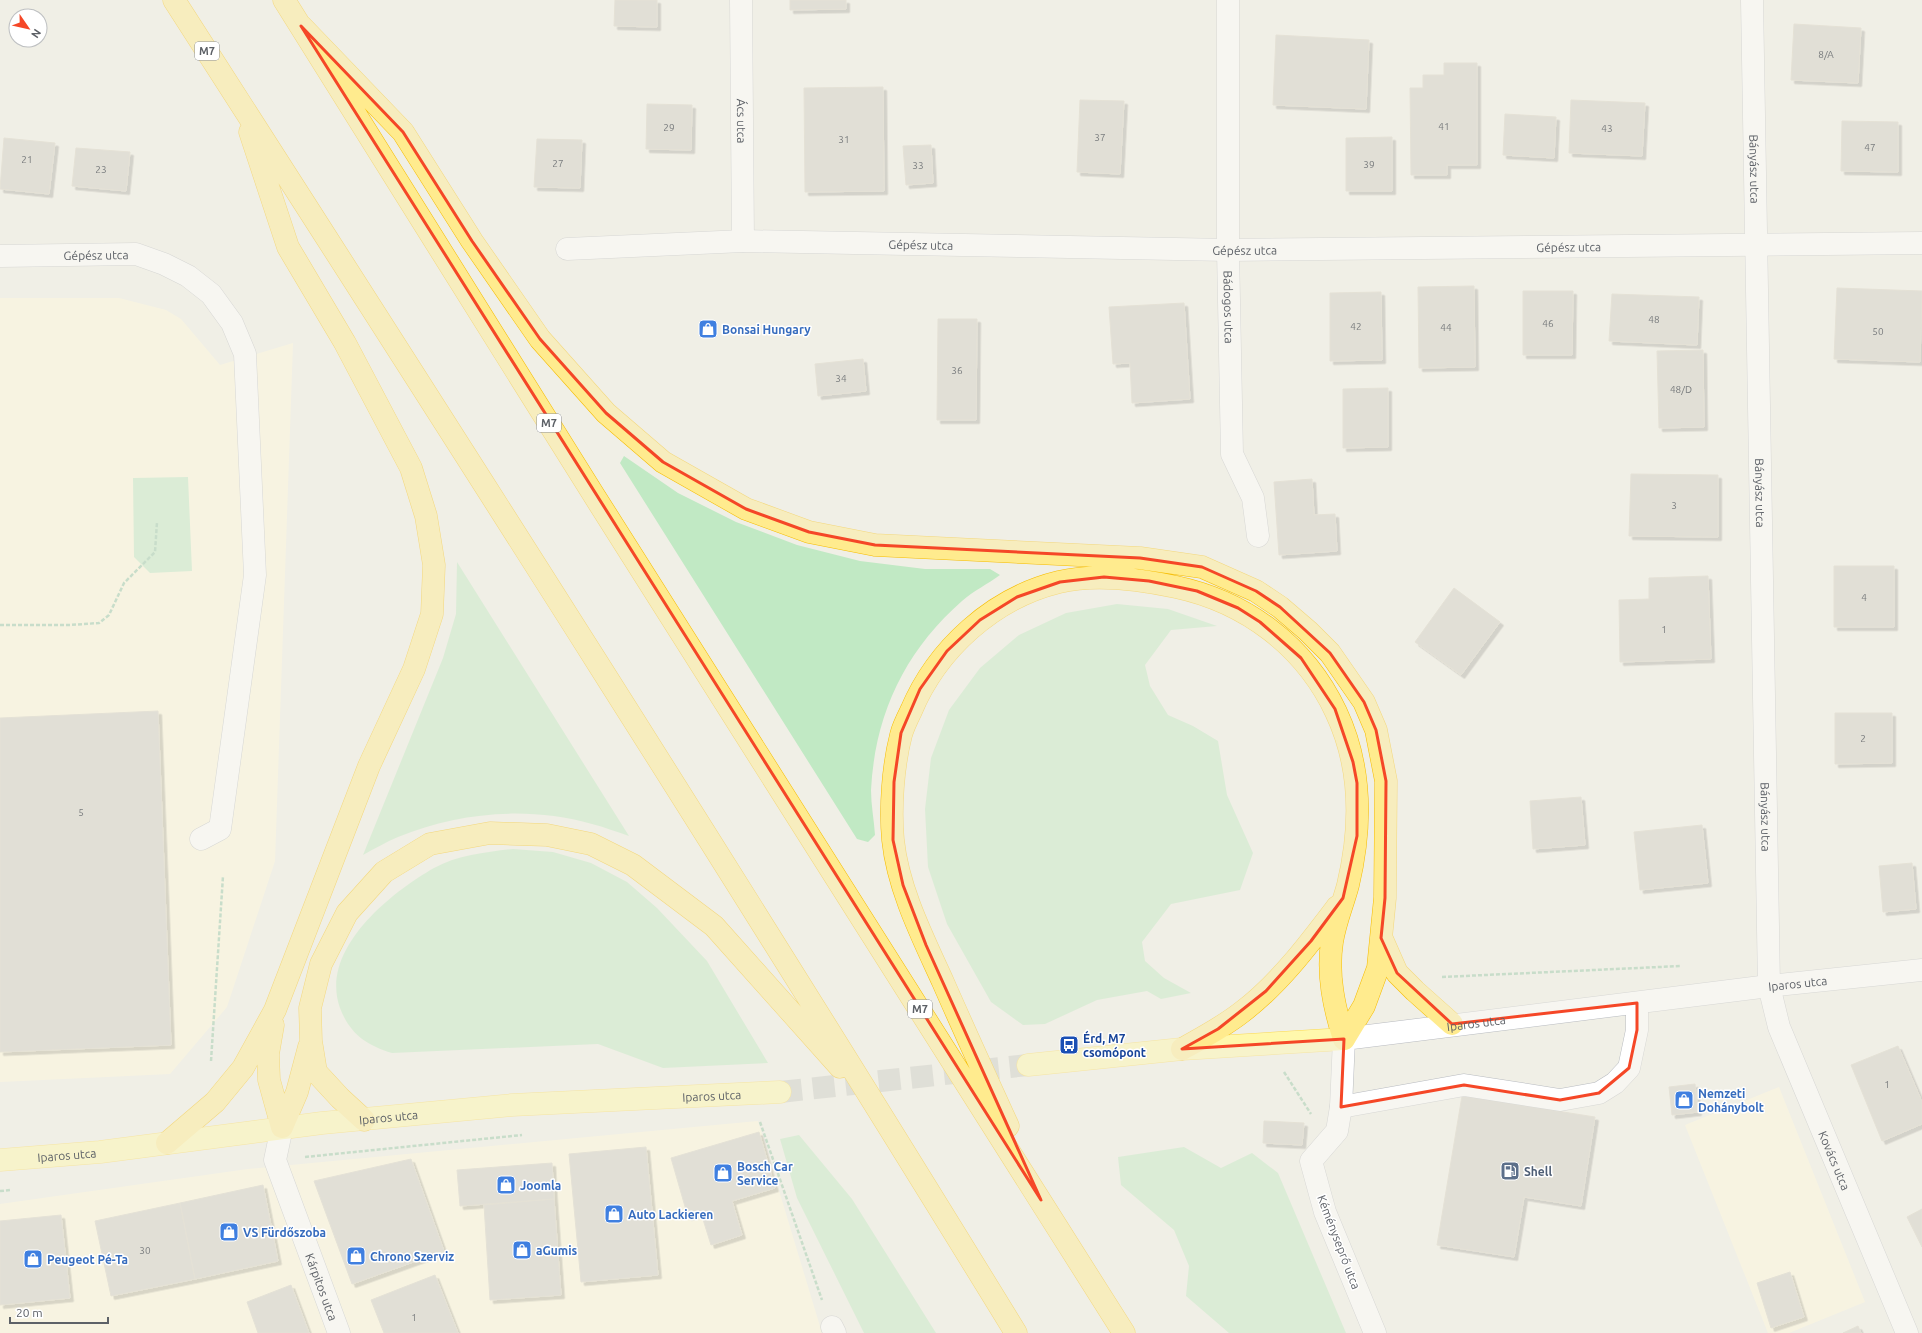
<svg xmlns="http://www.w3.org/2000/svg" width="1922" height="1333" viewBox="0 0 1922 1333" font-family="Ubuntu,sans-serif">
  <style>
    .commercial { fill: #fff9dc }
    .green { fill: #c1e9c4 }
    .building { fill: #ceccc4; stroke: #d6d1c3; filter: url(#shadow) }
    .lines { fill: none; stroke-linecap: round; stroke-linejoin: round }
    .major-tunnel { stroke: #cbccc6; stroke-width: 22; stroke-dasharray: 22 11; stroke-linecap: butt }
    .minor-casing { stroke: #b8bbc0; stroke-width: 23 }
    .major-casing { stroke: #fbd954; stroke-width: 23 }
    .highway-casing { stroke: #f6bc00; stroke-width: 23 }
    .path { stroke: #98c8a9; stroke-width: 2.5; stroke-dasharray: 4 2; stroke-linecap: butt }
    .minor { stroke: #fff; stroke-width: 22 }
    .major { stroke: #fff8ac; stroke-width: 22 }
    .highway { stroke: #ffeb8e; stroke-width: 22 }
    .marked { fill: none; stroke: #f54727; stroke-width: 3; stroke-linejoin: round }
    .labels { text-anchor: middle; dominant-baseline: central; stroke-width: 3; stroke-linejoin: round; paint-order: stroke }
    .number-label { font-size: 10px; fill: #797c7e }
    .shield { fill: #fff; stroke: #8e9095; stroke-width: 1 }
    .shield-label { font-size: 11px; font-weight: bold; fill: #5d6167 }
    .street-label { font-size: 12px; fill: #5d6167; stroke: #fff }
    .shop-label { font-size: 12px; font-weight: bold; fill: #366cbe; stroke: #fff; text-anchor: start }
    .transit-label { font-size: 12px; font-weight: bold; fill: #164399; stroke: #fff; text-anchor: start }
    .service-label { font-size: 12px; font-weight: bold; fill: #4e5e75; stroke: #fff; text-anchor: start }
  </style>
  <defs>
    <filter id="shadow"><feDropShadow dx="3.5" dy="3.5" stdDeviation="0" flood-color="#0004"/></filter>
  </defs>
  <rect width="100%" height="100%" fill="#f0efe6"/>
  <path class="commercial" d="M0,298H119L166,310L181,319L220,365L293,343L275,861L227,1007L170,1074L0,1082Z
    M1779,1087L1865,1302L1789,1333H1768L1685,1125Z
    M758,1121L822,1333H0V1204L248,1169Z"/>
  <path class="green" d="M624,456L678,493L736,522L797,545L860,561L925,569H990L1000,575C988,584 973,591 962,601C905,651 875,714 871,790C871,805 874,820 875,835L868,842L857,839L620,463Z
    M188,477L192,571L150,573L134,557L133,478Z
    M457,562L629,836C617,832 604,827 592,824C528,806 458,812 398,837C386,842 374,849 363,855L443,658L456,614Z
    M1117,604L1168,609L1217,626L1171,630L1145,665L1150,686L1168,715L1193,726L1218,741L1227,795L1253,853L1240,890L1171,904L1142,942L1145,961L1164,978L1191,993L1161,999L1147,991L1097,1000L1045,1024L1023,1025L991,1002L947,924L928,867L925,809L931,758L949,710L980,668L1019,635L1066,613Z
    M513,849L553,852L591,863L627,882L657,908L707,961L768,1063L663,1068L598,1044L392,1053C366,1045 350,1034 340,1008C319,950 390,893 434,868C458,855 487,852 513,849Z
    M799,1135L852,1199L936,1333H864L797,1198L780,1139Z
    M1184,1147L1221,1168L1252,1153L1278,1173L1346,1333H1229L1186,1296L1189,1266L1174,1230L1121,1185L1118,1157Z"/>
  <path class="building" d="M615,0H657V27L614,26Z
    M790,0H846V9L790,10Z
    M1794,24L1861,28L1858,83L1791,80Z
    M1276,35L1369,40L1366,109L1273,105Z
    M1444,63H1477V165H1447V175H1411L1410,88H1423V75H1444Z
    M883,87L884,191L805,192L804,88Z
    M1080,100L1124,101L1120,174L1077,172Z
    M1571,100L1645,103L1642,156L1569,153Z
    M647,104L692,105L691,150L646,149Z
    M1505,114L1556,117L1554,158L1503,155Z
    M1842,121L1898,122V172L1841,171Z
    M1392,137V191H1346V138Z
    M4,138L55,143L49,194L0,189Z
    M537,139L582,140L580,188L534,187Z
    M931,145L933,183L906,185L903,146Z
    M76,148L130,152L126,191L72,186Z
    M1474,286L1475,367L1419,368L1418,287Z
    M1837,288L1922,291L1920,362L1834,359Z
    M1523,291H1573L1572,355H1523Z
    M1381,292L1382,360L1330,361V293Z
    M1612,294L1699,297L1697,345L1609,341Z
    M1184,303L1190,399L1132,403L1130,363L1113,364L1109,307Z
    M938,319H977L976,420H937Z
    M1703,350L1704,427L1659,428L1657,351Z
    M863,359L866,391L818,396L815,364Z
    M1388,388V447L1343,448V389Z
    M1631,474L1718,475V537L1629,536Z
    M1312,479L1314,515L1335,514L1337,551L1279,555L1274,482Z
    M1834,566H1894V627H1834Z
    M1708,576L1711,659L1620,662L1619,600L1649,599V578Z
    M1454,588L1500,622L1461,675L1415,642Z
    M158,711L171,1045L0,1052V718Z
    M1835,713H1892V763L1835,764Z
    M1581,797L1585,845L1533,849L1530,801Z
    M1702,825L1708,883L1640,890L1634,832Z
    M1912,863L1916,909L1883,912L1879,866Z
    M1898,1046L1922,1102V1124L1882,1141L1851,1065Z
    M1695,1084L1698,1112L1672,1115L1669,1087Z
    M1462,1096L1595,1117L1581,1206L1524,1197L1514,1257L1437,1245Z
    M1264,1121L1304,1123L1302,1145L1263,1143Z
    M759,1132L775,1188L732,1201L742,1235L711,1245L701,1213L688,1217L671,1158Z
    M646,1147L658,1275L581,1282L569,1154Z
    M411,1159L444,1251L352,1284L314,1181Z
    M552,1163L554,1199L460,1206L457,1170Z
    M263,1185L278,1261L195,1279L180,1203Z
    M554,1199L561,1295L490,1300L484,1205Z
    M180,1203L195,1279L111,1296L95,1221Z
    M1922,1209V1247L1907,1217Z
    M61,1215L70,1298L0,1305V1221Z
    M1790,1272L1804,1317L1771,1328L1757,1283Z
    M435,1275L458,1333H384L371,1300Z
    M291,1285L309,1333H258L247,1302Z
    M1858,1326L1861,1333H1843Z"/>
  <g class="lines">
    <path class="major-tunnel" d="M780,1092L1028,1065"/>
    <g class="minor-casing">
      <g id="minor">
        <path id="s1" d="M741,0L743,241"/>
        <path id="s2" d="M1228,0V250L1232,454L1253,498L1258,536"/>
        <path id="s3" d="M1752,0L1769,986L1779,1027L1907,1333"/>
        <path id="s4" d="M567,249L743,241L1228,250L1922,243"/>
        <path id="s5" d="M0,256L136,254L164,264L188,276L211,294L232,323L245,354L255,575L220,829L201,839"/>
        <path d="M1341,1107L1464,1085L1560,1100L1599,1093L1615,1083L1629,1068L1637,1030V1003"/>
        <path id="s6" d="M282,1127L275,1160L339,1333"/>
        <path d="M832,1327L835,1333"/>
        <path id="s7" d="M1375,1333L1325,1212L1311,1161L1337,1131L1341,1107L1344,1039L1769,986L1922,970"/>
      </g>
    </g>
    <g class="major-casing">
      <g id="major">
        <path d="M1028,1065L1182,1049L1344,1039"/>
        <path id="s8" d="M0,1160L100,1152L322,1123L512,1105L780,1092"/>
      </g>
    </g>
    <g class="highway-casing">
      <path id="highway" d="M174,0C458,442 741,885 1016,1333
        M284,0L595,497L1124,1333
        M301,26L403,132L472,241L540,339L606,413L663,462L746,509L809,532L875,545L1140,558L1202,567L1256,591L1280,607L1308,631L1330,653L1364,702L1376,730L1386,781L1385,898L1378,968L1364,1006L1344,1039
        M1382,939L1397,973L1415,991L1452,1024
        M273,1025L268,1054L269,1080L282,1127
        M1182,1049C1202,1038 1223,1027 1242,1012C1279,984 1309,944 1337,907
        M364,1120L340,1098L316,1072L311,1041L310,1008L321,964L347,913L384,872L430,844L490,833L547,835L591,844L633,865L714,926L840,1067
        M1008,1126C986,1078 964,1030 943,982C923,938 898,889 893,840C890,808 893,766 901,735C903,727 907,719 911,711C937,649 993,598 1059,582C1097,573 1139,579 1176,587C1246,602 1305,646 1336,712C1362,767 1362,826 1348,885C1343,904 1335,922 1332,942C1327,975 1334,1007 1344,1039
        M282,1127L297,1092L309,1047
        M167,1143L215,1102L243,1068L275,1010L369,766L414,669L432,614L434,565L426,516L411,468L345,343L288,247L250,132"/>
    </g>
    <path class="path" d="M0,625H70L99,623L109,615L124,583L155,552L157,522
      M1442,977L1681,966
      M211,1061L223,876
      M1284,1072L1311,1114
      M760,1122L822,1300
      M305,1157L522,1135
      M0,1191L11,1190"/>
    <use href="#minor" class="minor"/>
    <use href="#major" class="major"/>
    <use href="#highway" class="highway"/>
  </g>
  <path d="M0 0H1922V1333H0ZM301,26L403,132L472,241L540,339L606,413L663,462L746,509L809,532L875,545L1140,558L1202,567L1256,591L1280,607L1330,653L1364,702L1376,730L1386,781L1385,898L1381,938L1397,973L1452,1024L1637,1003V1030L1629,1068L1599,1093L1560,1100L1464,1085L1341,1107L1344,1039L1182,1049L1218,1029L1266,991L1311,941L1343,898L1357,836V783L1353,762L1335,709L1301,658L1260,622L1238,608L1197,591L1149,581L1104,577L1060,582L1017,597L980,620L947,651L920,689L901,733L894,782L893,840L903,885L926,945L1041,1200Z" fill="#f0efe6" fill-opacity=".55" fill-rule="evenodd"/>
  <path class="marked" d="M301,26L403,132L472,241L540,339L606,413L663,462L746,509L809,532L875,545L1140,558L1202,567L1256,591L1280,607L1330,653L1364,702L1376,730L1386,781L1385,898L1381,938L1397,973L1452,1024L1637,1003V1030L1629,1068L1599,1093L1560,1100L1464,1085L1341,1107L1344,1039L1182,1049L1218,1029L1266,991L1311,941L1343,898L1357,836V783L1353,762L1335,709L1301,658L1260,622L1238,608L1197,591L1149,581L1104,577L1060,582L1017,597L980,620L947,651L920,689L901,733L894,782L893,840L903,885L926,945L1041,1200Z"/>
  <defs>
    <g id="shop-square" transform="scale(1)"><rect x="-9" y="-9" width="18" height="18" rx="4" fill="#3f7fe0" stroke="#fff"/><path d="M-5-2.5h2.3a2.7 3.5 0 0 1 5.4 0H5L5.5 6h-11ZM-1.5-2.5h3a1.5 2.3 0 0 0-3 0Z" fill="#fff"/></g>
    <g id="bus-square" transform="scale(1)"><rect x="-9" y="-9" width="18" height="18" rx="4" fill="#1a4fb4" stroke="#fff"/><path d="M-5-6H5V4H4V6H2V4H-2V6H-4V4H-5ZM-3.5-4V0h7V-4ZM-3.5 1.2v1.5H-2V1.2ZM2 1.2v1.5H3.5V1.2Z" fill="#fff"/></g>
    <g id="fuel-square" transform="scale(1)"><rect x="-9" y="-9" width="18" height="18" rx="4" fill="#5c6f8a" stroke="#fff"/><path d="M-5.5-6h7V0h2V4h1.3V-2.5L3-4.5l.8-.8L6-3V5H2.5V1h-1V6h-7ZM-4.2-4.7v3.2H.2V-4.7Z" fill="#fff"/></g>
  </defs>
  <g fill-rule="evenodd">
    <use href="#shop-square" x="708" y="329"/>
    <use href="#bus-square" x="1069" y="1045"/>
    <use href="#shop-square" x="1684" y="1100"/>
    <use href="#fuel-square" x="1510" y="1171"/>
    <use href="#shop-square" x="723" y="1173"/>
    <use href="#shop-square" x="506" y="1185"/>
    <use href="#shop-square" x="614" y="1214"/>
    <use href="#shop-square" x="229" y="1232"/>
    <use href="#shop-square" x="522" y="1250"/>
    <use href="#shop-square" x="356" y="1256"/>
    <use href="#shop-square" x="33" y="1259"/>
  </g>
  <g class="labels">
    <g class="number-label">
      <text x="1826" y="54">8/A</text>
      <text x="1444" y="126">41</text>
      <text x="669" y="127">29</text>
      <text x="1607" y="128">43</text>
      <text x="1100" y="137">37</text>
      <text x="844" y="139">31</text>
      <text x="1870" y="147">47</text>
      <text x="27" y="159">21</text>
      <text x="558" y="163">27</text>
      <text x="1369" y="164">39</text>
      <text x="918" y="165">33</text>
      <text x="101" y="169">23</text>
      <text x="1654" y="319">48</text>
      <text x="1548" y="323">46</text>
      <text x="1356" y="326">42</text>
      <text x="1446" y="327">44</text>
      <text x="1878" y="331">50</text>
      <text x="957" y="370">36</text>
      <text x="841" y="378">34</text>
      <text x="1681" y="389">48/D</text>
      <text x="1674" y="505">3</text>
      <text x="1864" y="597">4</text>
      <text x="1664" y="629">1</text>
      <text x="1863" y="738">2</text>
      <text x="81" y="812">5</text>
      <text x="1887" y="1084">1</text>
      <text x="145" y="1250">30</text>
      <text x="414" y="1317">1</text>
    </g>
    <g class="shield">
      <rect x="195" y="42" width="24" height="18" rx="3"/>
      <rect x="537" y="414" width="24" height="18" rx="3"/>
      <rect x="908" y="1000" width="24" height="18" rx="3"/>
    </g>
    <g class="shield-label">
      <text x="207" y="51">M7</text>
      <text x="549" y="423">M7</text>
      <text x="920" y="1009">M7</text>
    </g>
    <g class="street-label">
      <text stroke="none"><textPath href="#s1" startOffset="121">Ács utca</textPath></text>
      <text stroke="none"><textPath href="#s3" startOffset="169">Bányász utca</textPath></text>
      <text stroke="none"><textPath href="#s4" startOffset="354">Gépész utca</textPath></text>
      <text stroke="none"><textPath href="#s4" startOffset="1002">Gépész utca</textPath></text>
      <text stroke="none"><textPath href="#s4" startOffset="678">Gépész utca</textPath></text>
      <text stroke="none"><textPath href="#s5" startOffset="96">Gépész utca</textPath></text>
      <text stroke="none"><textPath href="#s2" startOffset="307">Bádogos utca</textPath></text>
      <text stroke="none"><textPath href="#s3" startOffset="493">Bányász utca</textPath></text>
      <text stroke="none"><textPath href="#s3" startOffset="817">Bányász utca</textPath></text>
      <text stroke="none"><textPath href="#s7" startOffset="773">Iparos utca</textPath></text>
      <text stroke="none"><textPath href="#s7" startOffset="449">Iparos utca</textPath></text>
      <text stroke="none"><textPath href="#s8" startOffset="715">Iparos utca</textPath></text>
      <text stroke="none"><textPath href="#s8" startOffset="391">Iparos utca</textPath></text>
      <text stroke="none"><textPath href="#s8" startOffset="67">Iparos utca</textPath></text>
      <text stroke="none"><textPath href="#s3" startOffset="1173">Kovács utca</textPath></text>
      <text transform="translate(1339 1242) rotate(69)">Kéményseprő utca</text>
      <text stroke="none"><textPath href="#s6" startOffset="169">Kárpitos utca</textPath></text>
    </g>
    <g class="shop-label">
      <text x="722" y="329">Bonsai Hungary</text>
      <text x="1698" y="1093">Nemzeti<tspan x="1698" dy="14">Dohánybolt</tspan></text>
      <text x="737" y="1166">Bosch Car<tspan x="737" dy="14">Service</tspan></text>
      <text x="520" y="1185">Joomla</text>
      <text x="628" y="1214">Auto Lackieren</text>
      <text x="243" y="1232">VS Fürdőszoba</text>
      <text x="536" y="1250">aGumis</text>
      <text x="370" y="1256">Chrono Szerviz</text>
      <text x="47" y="1259">Peugeot Pé-Ta</text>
    </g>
    <g class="transit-label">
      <text x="1083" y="1038">Érd, M7<tspan x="1083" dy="14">csomópont</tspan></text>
    </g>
    <g class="service-label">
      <text x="1524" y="1171">Shell</text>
    </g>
  </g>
  <g transform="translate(28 28) rotate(124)"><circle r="19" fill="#ffffff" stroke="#bec0c2"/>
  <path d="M0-3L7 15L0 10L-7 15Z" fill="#f54727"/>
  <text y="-6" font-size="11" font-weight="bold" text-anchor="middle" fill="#5d6167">N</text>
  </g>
  <path d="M10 1317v6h98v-6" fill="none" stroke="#5d6167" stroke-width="2"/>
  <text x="16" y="1317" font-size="12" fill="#5d6167" stroke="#ffffff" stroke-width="3" paint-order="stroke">20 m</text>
</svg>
